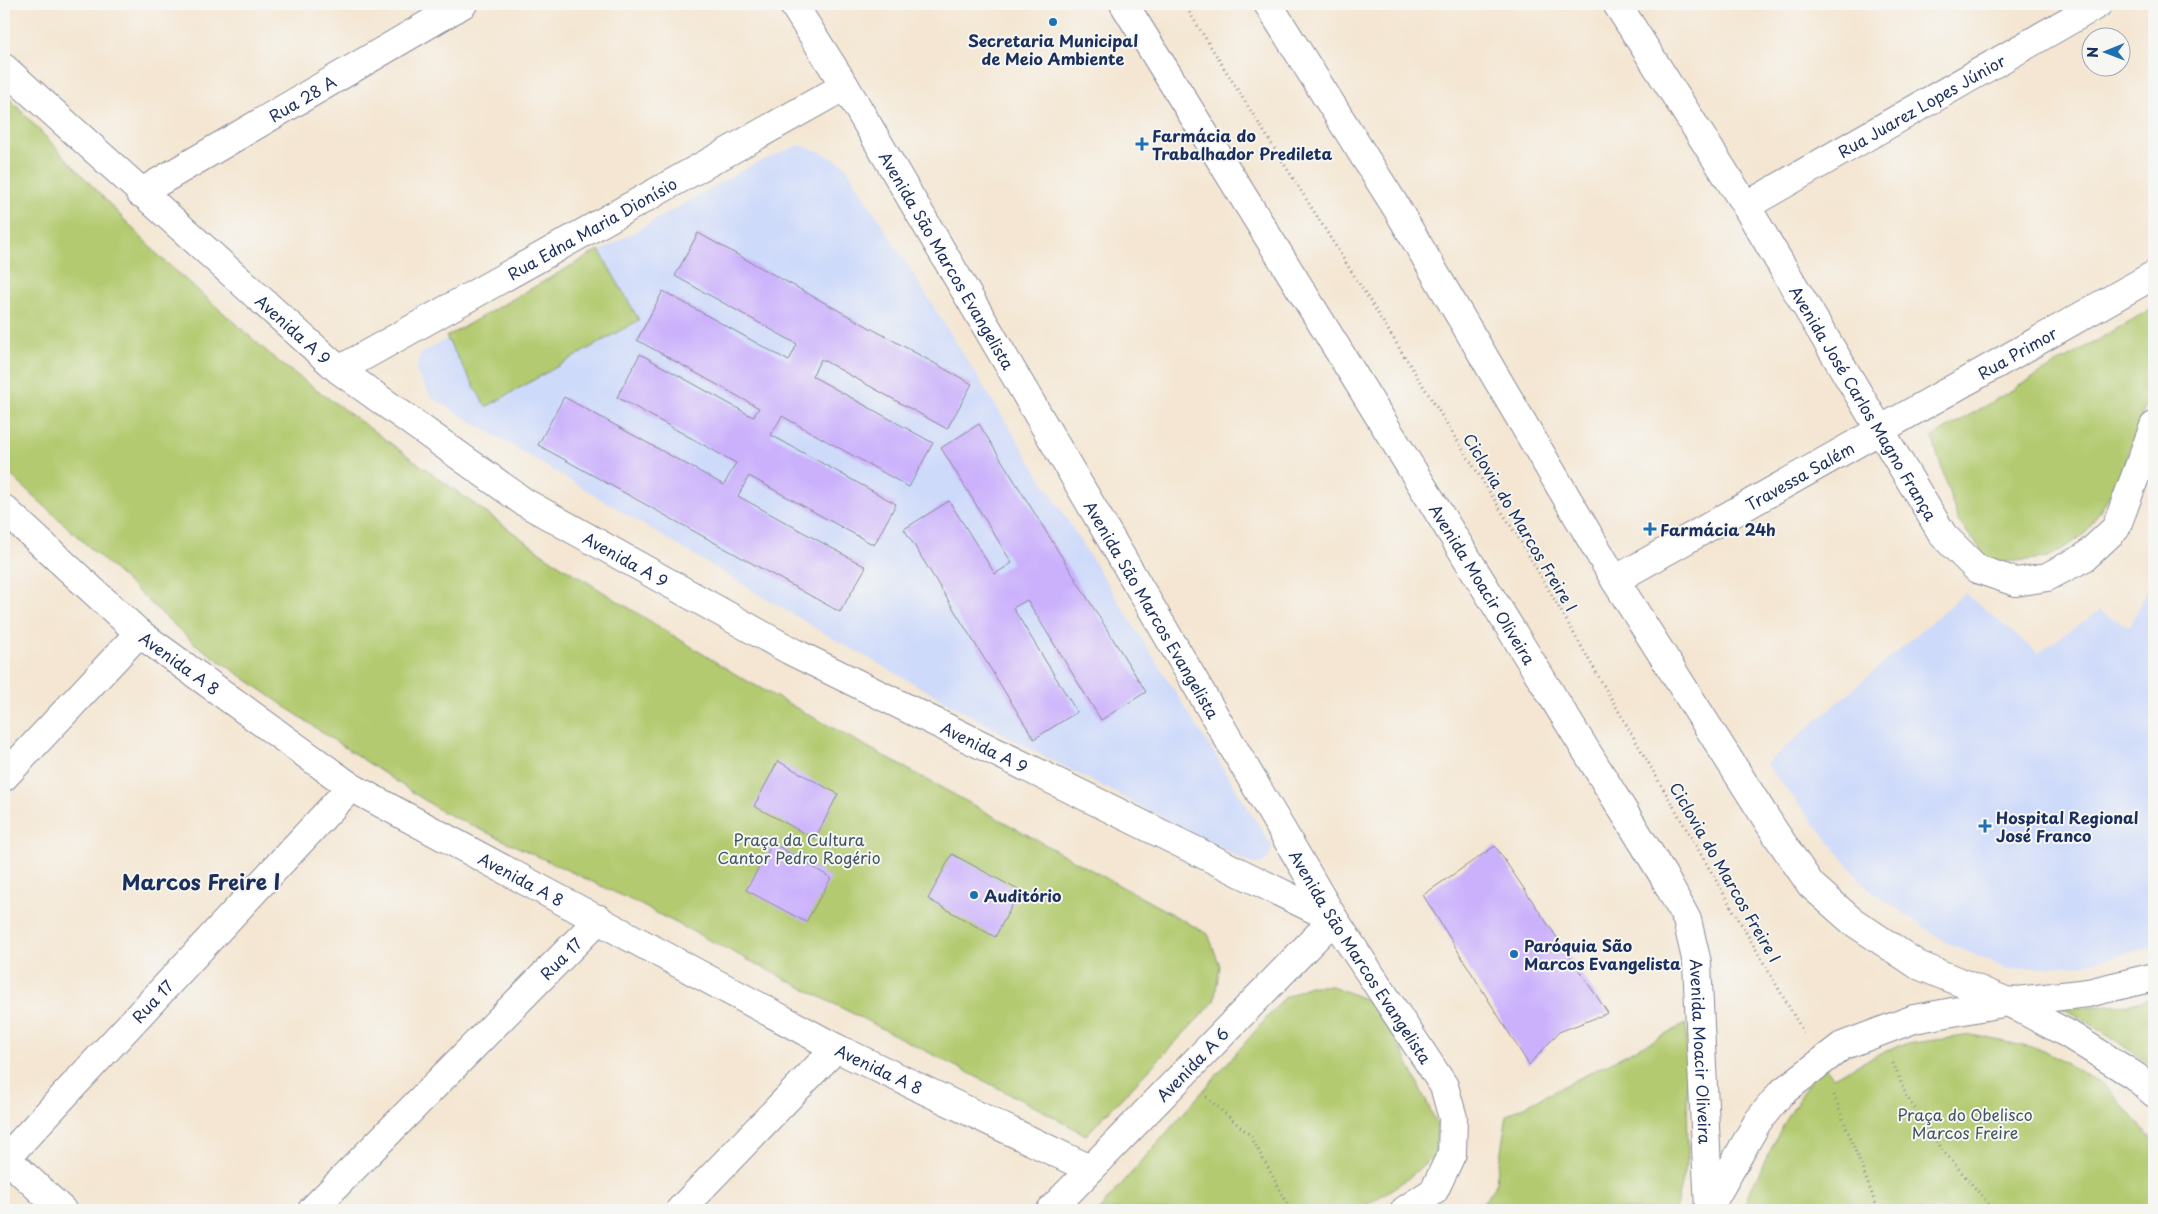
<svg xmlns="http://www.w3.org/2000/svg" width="2158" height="1214" viewBox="0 0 2158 1214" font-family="'Playpen Sans',sans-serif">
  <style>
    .built { fill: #cedafa }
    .green { fill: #b3ca6f; stroke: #677c66 }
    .building { fill: #cbb1fc }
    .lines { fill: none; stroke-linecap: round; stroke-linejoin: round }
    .minor-casing { stroke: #888a98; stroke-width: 30 }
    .tertiary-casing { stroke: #888a98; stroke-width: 30 }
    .secondary-casing { stroke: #888a98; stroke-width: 30 }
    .path { stroke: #888a98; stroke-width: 3; stroke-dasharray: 1 4; stroke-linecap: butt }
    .minor { stroke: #fff; stroke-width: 28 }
    .tertiary { stroke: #fff; stroke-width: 28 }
    .secondary { stroke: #fff; stroke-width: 28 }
    .poi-dot { fill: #1f6fb2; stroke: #f6f6f2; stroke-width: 2 }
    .labels { text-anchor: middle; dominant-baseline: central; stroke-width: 4; stroke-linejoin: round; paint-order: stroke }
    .poi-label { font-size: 16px; font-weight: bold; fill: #1b2f5e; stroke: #f6f6f2; text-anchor: start }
    .street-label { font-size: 16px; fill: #1b2f5e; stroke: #f6f6f2 }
    .park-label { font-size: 16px; fill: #415662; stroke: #f6f6f2 }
    .district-label { font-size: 21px; font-weight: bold; fill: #1b2f5e; stroke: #f6f6f2 }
  </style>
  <rect width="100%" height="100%" fill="#f6f6f2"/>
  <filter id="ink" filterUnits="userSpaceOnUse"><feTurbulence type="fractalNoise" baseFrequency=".02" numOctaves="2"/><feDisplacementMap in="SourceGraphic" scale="10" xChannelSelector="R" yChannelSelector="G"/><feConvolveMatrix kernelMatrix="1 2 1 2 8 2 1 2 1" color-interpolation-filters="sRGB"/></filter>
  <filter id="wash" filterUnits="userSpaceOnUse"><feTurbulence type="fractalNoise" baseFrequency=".0096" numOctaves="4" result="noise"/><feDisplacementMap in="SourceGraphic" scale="20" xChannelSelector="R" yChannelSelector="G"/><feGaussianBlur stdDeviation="1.12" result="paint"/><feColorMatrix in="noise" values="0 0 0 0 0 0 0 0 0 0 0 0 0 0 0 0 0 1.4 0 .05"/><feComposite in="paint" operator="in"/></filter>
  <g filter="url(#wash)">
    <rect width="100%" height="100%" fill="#f4e6d2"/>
    <path class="built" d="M799,145L818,151L844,164L1272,846L1269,858L1261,864H1252L1027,747L827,635L431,397L416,371L420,354L750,166Z
      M2154,576V947L2080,965L2008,969L1947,943L1866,887L1766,764L1965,593L2038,653L2099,611L2130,627Z"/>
    <path class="green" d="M4,93L159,256L280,363L547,557L740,677L1208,934L1220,966L1214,1002L1086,1135L1043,1111L631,900L441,811L323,733L194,643L4,469Z
      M599,250L639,320L486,407L446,337Z
      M2154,307V380L2119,481L2084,535L2047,558L1992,563L1958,521L1932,437Z
      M1309,986H1332L1369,1001L1399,1044L1437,1124L1435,1155L1406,1180L1359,1210H1099L1284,998Z
      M2154,997V1067L2088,1022L2062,1008L2131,1004Z
      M1686,1024L1688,1154L1675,1210H1478L1495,1187L1507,1115Z
      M1972,1035L2043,1050L2107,1087L2154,1141V1210H1745L1747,1197L1781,1129L1821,1062L1833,1077L1899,1045Z"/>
    <g id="blocks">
      <path class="building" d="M698,233L972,384L947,429L821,359L812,376L933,443L909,487L782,416L771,435L896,504L874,545L749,476L738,496L866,567L840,612L538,445L564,397L724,485L736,463L617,397L640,354L753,417L759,408L637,340L663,291L789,361L797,344L675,276Z
        M979,424L1146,692L1101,720L1027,600L1013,608L1077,712L1034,739L904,529L949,501L995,574L1012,563L941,448Z
        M778,761L838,794L815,839L754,806Z
        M773,843L831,878L806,922L746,890Z
        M1495,846L1608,1013L1559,1032L1529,1065L1423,895Z
        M952,854L1020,891L995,937L928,899Z"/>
    </g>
  </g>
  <g filter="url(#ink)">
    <use href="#blocks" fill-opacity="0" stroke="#888a98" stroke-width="1"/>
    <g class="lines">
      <g class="minor-casing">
        <g id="minor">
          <path id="s1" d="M793,4L845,86L1334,919L1444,1086L1453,1118L1452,1153L1434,1191L1405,1210"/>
          <path id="s2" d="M1617,4L1746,206L1943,535L1977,569L2016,582L2047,577L2085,557L2116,528L2154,426"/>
          <path id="s3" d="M4,68L339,370L524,502L789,650L1334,919L1051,1210"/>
          <path id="s4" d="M140,193L463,4"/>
          <path id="s5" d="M1746,206L2098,4"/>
          <path id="s6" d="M339,370L845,86"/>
          <path id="s7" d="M4,509L139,633L351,787L836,1048L1090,1169"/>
          <path id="s8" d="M1615,580L2154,275"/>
          <path d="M4,777L139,633"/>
          <path id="s9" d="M62,1210L6,1158L351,787"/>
          <path id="s10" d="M312,1210L599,919"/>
          <path d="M680,1210L836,1048"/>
        </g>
      </g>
      <g class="tertiary-casing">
        <path id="tertiary" d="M2008,1002L2088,993L2154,977"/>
      </g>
      <g class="secondary-casing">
        <g id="secondary">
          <path id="s11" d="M1124,4L1663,875L1687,920L1697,963L1709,1209"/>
          <path d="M1268,4L1396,207L1615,580L1776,834L1811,885L1852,921L1918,965L2008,1002"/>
          <path d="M1709,1208L1758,1121L1781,1093L1842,1046L1914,1019L2008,1002L2068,1034L2135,1076L2154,1093"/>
        </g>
      </g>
      <path class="path" d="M1184,4L1524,547L1804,1033
        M1893,1063L1907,1097L1945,1153L1994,1210
        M1834,1095L1878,1210
        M1206,1097L1250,1135L1291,1210"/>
      <use href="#minor" class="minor"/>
      <use href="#tertiary" class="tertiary"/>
      <use href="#secondary" class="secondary"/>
    </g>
  </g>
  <g class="poi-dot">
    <circle cx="1053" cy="22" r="5"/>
    <path d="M1139.5 136.5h5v5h5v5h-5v5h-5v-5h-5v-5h5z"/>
    <path d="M1647.5 521.5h5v5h5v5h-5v5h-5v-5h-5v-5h5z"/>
    <path d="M1982.5 818.5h5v5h5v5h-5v5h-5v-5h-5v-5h5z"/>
    <circle cx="974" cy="895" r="5"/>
    <circle cx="1514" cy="954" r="5"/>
  </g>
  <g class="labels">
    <g class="poi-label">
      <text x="1053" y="40" text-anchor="middle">Secretaria Municipal<tspan x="1053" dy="18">de Meio Ambiente</tspan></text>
      <text x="1152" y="135">Farmácia do<tspan x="1152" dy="18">Trabalhador Predileta</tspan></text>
      <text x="1660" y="529">Farmácia 24h</text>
      <text x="1996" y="817">Hospital Regional<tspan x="1996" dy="18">José Franco</tspan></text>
      <text x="984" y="895">Auditório</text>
      <text x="1524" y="945">Paróquia São<tspan x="1524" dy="18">Marcos Evangelista</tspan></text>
    </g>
    <g class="street-label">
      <text stroke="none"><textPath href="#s4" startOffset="188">Rua 28 A</textPath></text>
      <text stroke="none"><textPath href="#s5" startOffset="202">Rua Juarez Lopes Júnior</textPath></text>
      <text stroke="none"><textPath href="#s6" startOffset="290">Rua Edna Maria Dionísio</textPath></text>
      <text stroke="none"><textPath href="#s1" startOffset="299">Avenida São Marcos Evangelista</textPath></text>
      <text stroke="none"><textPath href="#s3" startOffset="390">Avenida A 9</textPath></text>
      <text stroke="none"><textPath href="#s8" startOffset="462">Rua Primor</textPath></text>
      <text stroke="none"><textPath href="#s2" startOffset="469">Avenida José Carlos Magno França</textPath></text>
      <text stroke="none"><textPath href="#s8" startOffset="212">Travessa Salém</textPath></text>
      <text transform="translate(1521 522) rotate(59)">Ciclovia do Marcos Freire I</text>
      <text stroke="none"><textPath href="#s3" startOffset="795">Avenida A 9</textPath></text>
      <text stroke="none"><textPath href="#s11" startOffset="682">Avenida Moacir Oliveira</textPath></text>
      <text stroke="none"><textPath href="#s1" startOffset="704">Avenida São Marcos Evangelista</textPath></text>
      <text stroke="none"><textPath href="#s7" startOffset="234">Avenida A 8</textPath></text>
      <text stroke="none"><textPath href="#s3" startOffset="1200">Avenida A 9</textPath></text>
      <text transform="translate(1726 872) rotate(60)">Ciclovia do Marcos Freire I</text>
      <text stroke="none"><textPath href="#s7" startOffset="639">Avenida A 8</textPath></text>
      <text stroke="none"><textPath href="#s1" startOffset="1109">Avenida São Marcos Evangelista</textPath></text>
      <text stroke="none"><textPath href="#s10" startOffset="354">Rua 17</textPath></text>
      <text stroke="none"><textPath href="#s9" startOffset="291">Rua 17</textPath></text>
      <text stroke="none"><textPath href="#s11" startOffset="1208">Avenida Moacir Oliveira</textPath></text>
      <text transform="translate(1192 1064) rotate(-46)">Avenida A 6</text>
      <text stroke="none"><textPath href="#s7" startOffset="1044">Avenida A 8</textPath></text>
    </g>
    <g class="park-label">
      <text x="799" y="839">Praça da Cultura<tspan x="799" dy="18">Cantor Pedro Rogério</tspan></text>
      <text x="1965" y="1114">Praça do Obelisco<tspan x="1965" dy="18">Marcos Freire</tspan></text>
    </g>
    <g class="district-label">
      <text x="201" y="881">Marcos Freire I</text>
    </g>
  </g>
  <rect width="2158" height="1214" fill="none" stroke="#f6f6f2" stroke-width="20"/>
  <g transform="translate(2106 52) rotate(269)"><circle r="24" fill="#f6f6f2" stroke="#9ea6b7"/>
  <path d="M0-4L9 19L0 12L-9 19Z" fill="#1f6fb2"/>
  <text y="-8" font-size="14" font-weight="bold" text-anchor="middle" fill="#1b2f5e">N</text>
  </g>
</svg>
